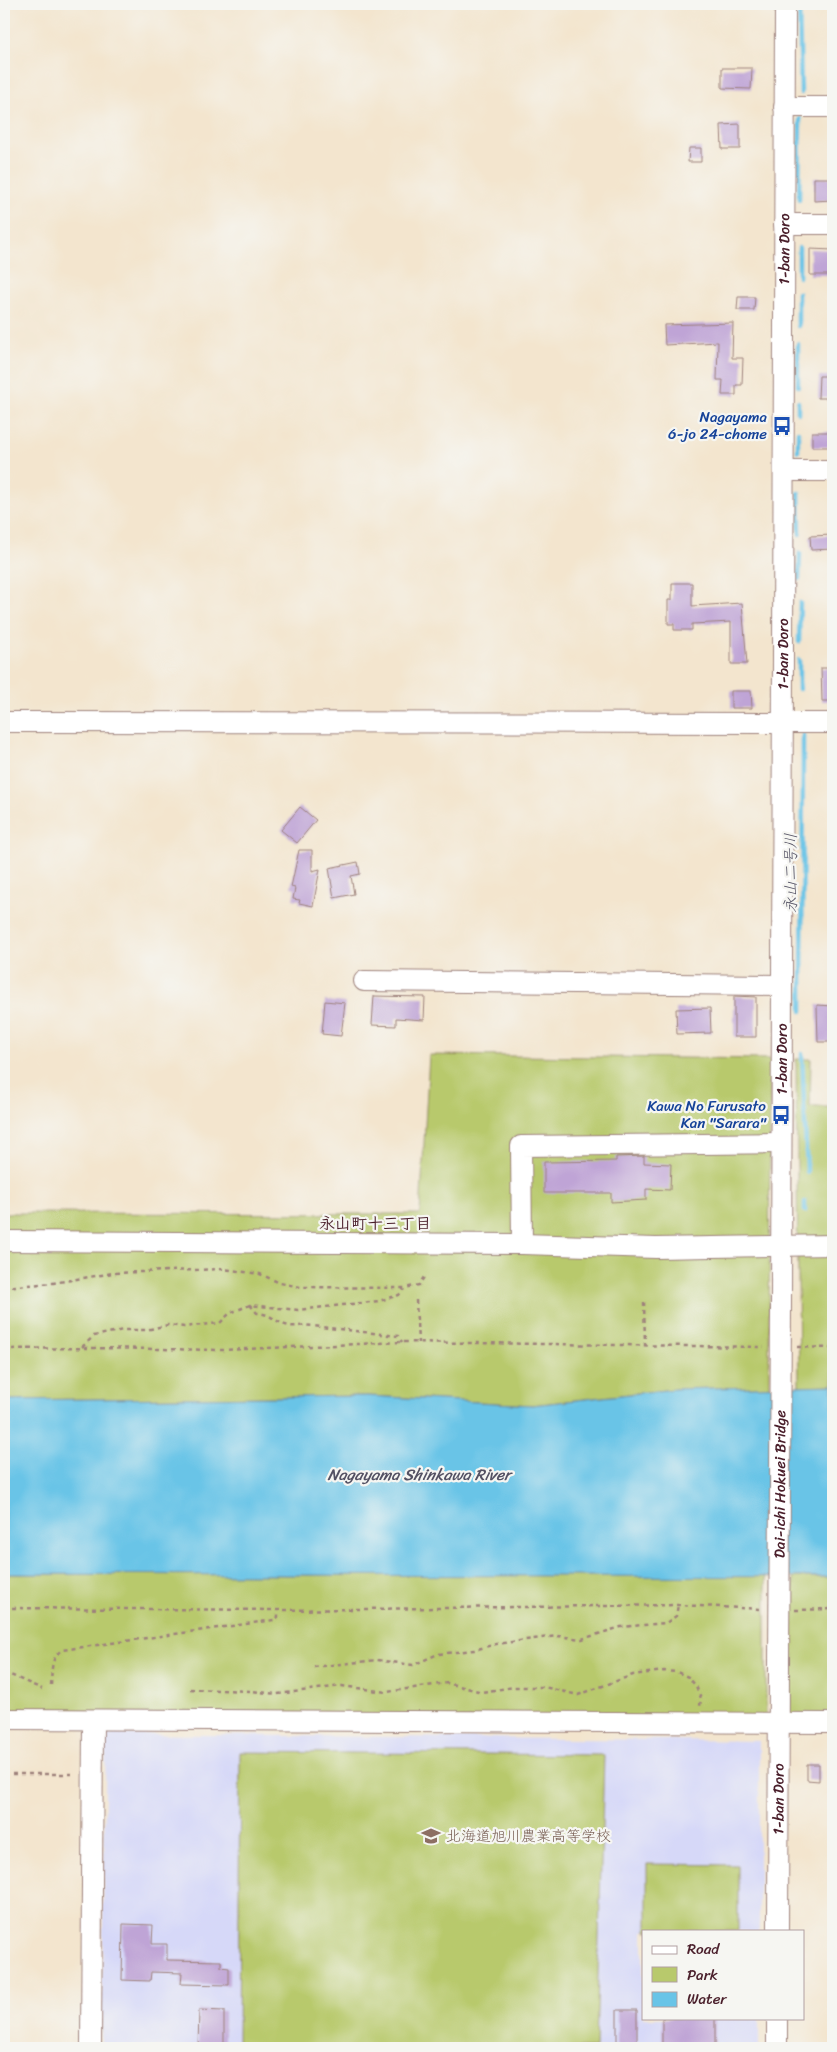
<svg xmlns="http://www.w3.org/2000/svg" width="837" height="2052" viewBox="0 0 837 2052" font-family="Sriracha,'Klee One',sans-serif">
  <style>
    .built { fill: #d6d8f8 }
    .green { fill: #b8c96c; stroke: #81744c }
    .water { fill: #69c4e7; stroke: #5a7289 }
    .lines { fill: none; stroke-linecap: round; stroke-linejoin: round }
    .stream { stroke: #69c4e7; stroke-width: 4.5 }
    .building { fill: #bfa4d6 }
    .minor-casing { stroke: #9e827c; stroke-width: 22 }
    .path { stroke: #9e827c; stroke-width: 2.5; stroke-dasharray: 4 4; stroke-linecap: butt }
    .minor { stroke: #fff; stroke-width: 20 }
    .minor-bridge-casing { stroke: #9e827c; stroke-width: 22; stroke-linecap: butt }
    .minor-bridge { stroke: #fff; stroke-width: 20 }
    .labels { text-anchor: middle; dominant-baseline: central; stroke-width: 4.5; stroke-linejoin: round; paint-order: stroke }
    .street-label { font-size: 15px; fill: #4a1f2b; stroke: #f6f6f2 }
    .transit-label { font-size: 15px; fill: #164399; stroke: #f6f6f2; text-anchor: end }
    .education-label { font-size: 15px; fill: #785e54; stroke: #f6f6f2; text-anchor: start }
    .water-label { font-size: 16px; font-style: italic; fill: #535163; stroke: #f6f6f2 }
    .neighbourhood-label { font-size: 16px; font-weight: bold; fill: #4a1f2b; stroke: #f6f6f2 }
  </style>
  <rect width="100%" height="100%" fill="#f6f6f2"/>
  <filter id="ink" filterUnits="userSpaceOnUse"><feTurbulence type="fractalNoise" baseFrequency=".02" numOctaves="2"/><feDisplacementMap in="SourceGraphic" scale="10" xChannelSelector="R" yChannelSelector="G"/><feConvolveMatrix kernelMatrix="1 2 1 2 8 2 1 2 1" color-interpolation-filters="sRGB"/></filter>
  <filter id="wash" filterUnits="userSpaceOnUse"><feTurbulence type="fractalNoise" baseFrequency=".0096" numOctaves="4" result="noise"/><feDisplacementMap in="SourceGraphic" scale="20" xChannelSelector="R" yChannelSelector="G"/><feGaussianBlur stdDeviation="1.12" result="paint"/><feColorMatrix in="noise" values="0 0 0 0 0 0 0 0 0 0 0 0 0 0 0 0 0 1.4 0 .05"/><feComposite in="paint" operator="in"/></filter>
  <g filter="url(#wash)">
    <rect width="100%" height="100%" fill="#f3e5ce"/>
    <path class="built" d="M106,1734L759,1741V1931H643V2018H759V2048H101Z"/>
    <path class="green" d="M429,1055L770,1059L769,1387L674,1389L532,1405L368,1396L4,1400V1213L420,1214Z
      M796,1059H811L810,1107H833V1385L799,1386Z
      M4,1574L766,1576V1723L4,1713Z
      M794,1577H833V1723H789Z
      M240,1752L604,1755L596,2048H238Z
      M647,1864L738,1865V1931H647Z"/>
    <path class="water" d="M833,1385V1577L4,1574V1400L368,1396L532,1405L674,1389Z"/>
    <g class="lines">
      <path class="stream" d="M799,4L801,93
        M799,199L800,119
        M799,277V248
        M798,326V293
        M798,386V344
        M798,413V402
        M798,451V432
        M799,493L800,534
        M799,579L800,553
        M799,642L800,603
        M799,689V660
        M802,1011L803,735
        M802,1054L807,1172
        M805,1211V1202"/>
    </g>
    <g id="blocks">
      <path class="building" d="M722,68H752L751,89L722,88Z
        M740,124V149H722L721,125Z
        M689,148H701V162H688Z
        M814,178H832V200L814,201Z
        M810,249L833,250V275H810Z
        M738,297H755L754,310H737Z
        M733,323L732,358H743L742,385H736V395H722L723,380H717L718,342L665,345L664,325Z
        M819,376H833V398H818Z
        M812,432H833V447H812Z
        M833,535V549L811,550L810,536Z
        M672,583H692V606L742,603L747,664H731V622L692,624V630H674V624H668V600H672Z
        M821,668H833V701H822Z
        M731,691H751L752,708H731Z
        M300,807L316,820L297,843L281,830Z
        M299,850H312V871L320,869L313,906L299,903L300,900L293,899L295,888L291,887Z
        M358,862L360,874L351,876L354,894L334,898L329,868Z
        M374,996L425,997L424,1020L396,1018V1026L372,1025Z
        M734,996L756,997V1037H734Z
        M325,1001L345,1003L341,1036L322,1034Z
        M817,1005L833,1006L831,1042H818Z
        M710,1008L711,1033L677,1034L676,1009Z
        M644,1156V1163L671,1164L670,1190L646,1189V1200L611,1202V1193H544V1162L616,1161V1157Z
        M807,1764H819V1781L807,1780Z
        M123,1924L153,1925L152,1944H167V1960L221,1961V1967L229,1968V1985L181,1984L182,1973L151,1972L150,1981L122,1980Z
        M199,2010L224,2011V2048H198Z
        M617,2010H637V2048H617Z
        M662,2018H715V2048H662Z"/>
    </g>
  </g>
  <g filter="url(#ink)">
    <use href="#blocks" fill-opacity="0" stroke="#9e827c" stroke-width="1"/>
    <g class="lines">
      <g class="minor-casing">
        <g id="minor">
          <path d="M784,107H833"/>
          <path d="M784,224H833"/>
          <path d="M784,471H833"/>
          <path d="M4,722L833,723"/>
          <path d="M364,981L782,985"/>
          <path d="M4,1241L522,1244L656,1248L833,1245"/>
          <path d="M522,1244L521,1146L781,1143"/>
          <path id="s1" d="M781,1304L785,4"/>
          <path d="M4,1719L833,1723"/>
          <path id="s2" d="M778,1931L779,1665"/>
          <path d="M91,2048L93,1720"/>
          <path d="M777,2048V2018"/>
        </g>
      </g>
      <path class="path" d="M4,1287L53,1283L113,1273L223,1269L260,1274L280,1283L301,1287L405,1288L419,1285L424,1277
        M416,1300L418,1343
        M644,1302L645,1344
        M250,1305L257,1313C278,1314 278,1331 304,1325L398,1336L402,1342
        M82,1347L94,1336L123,1330H146L168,1325L184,1327L220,1323L230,1313L250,1305L298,1310L379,1301L399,1295L404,1289
        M797,1347L833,1348
        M4,1349L91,1348L223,1350L402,1342L764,1347
        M4,1608L278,1610L678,1605L762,1609
        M795,1610L833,1609
        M314,1667L377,1660L413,1665L438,1654L474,1650L496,1644L557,1636L582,1639L621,1627L666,1623L676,1616L678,1605
        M4,1672L42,1689
        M51,1685C52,1673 50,1657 62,1650L274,1620L278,1617V1610
        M190,1689L252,1691L277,1694L342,1686L387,1692L447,1683L482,1692L514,1687H544L578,1695L633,1675L664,1671L677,1672L688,1677L696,1686L701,1698L700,1706
        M4,1774H76"/>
      <use href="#minor" class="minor"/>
      <g class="minor-bridge-casing">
        <g id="minor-bridge">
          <path id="s3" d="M779,1665L781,1304"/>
        </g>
      </g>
      <use href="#minor-bridge" class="minor-bridge"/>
    </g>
  </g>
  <defs>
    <g id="bus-bare" transform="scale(1.5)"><path d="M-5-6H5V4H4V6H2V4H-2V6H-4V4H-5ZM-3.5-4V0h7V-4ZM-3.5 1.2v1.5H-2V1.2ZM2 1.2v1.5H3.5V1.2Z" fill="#1a4fb4" stroke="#f6f6f2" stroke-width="2.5" paint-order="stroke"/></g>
    <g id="school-bare" transform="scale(1.5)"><path d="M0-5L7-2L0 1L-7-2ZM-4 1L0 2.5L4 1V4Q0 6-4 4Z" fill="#8d6e63" stroke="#f6f6f2" stroke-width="2.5" paint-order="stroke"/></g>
  </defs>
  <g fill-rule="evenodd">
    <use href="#bus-bare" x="782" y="426"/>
    <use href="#bus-bare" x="781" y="1115"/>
    <use href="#school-bare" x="431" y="1836"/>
  </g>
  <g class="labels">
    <g class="street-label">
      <text stroke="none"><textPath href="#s1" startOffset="1055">1-ban Doro</textPath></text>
      <text stroke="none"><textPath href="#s1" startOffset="650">1-ban Doro</textPath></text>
      <text stroke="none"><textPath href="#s1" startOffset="245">1-ban Doro</textPath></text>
      <text stroke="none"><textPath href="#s3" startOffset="181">Dai-ichi Hokuei Bridge</textPath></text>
      <text stroke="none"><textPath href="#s2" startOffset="132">1-ban Doro</textPath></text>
    </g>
    <g class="transit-label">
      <text x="767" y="417">Nagayama<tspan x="767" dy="17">6-jo 24-chome</tspan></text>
      <text x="766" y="1106">Kawa No Furusato<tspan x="766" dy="17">Kan "Sarara"</tspan></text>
    </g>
    <g class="education-label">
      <text x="446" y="1836">北海道旭川農業高等学校</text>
    </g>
    <g class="water-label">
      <text transform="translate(790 873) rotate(-90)">永山二号川</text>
      <text x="419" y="1474">Nagayama Shinkawa River</text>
    </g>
    <g class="neighbourhood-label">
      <text x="375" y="1223">永山町十三丁目</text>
    </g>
  </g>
  <rect width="837" height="2052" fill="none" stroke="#f6f6f2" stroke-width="20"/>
  <rect x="642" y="1930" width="162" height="90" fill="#f6f6f2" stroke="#b1a0a2"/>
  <rect x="652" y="1946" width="25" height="8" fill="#ffffff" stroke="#b1a0a2"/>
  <text x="687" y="1954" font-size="15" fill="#4a1f2b">Road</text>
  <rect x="652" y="1967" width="25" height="15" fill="#b8c96c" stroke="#b1a0a2"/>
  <text x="687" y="1980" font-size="15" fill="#4a1f2b">Park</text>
  <rect x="652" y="1992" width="25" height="15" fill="#69c4e7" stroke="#b1a0a2"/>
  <text x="687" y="2004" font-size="15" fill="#4a1f2b">Water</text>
</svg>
